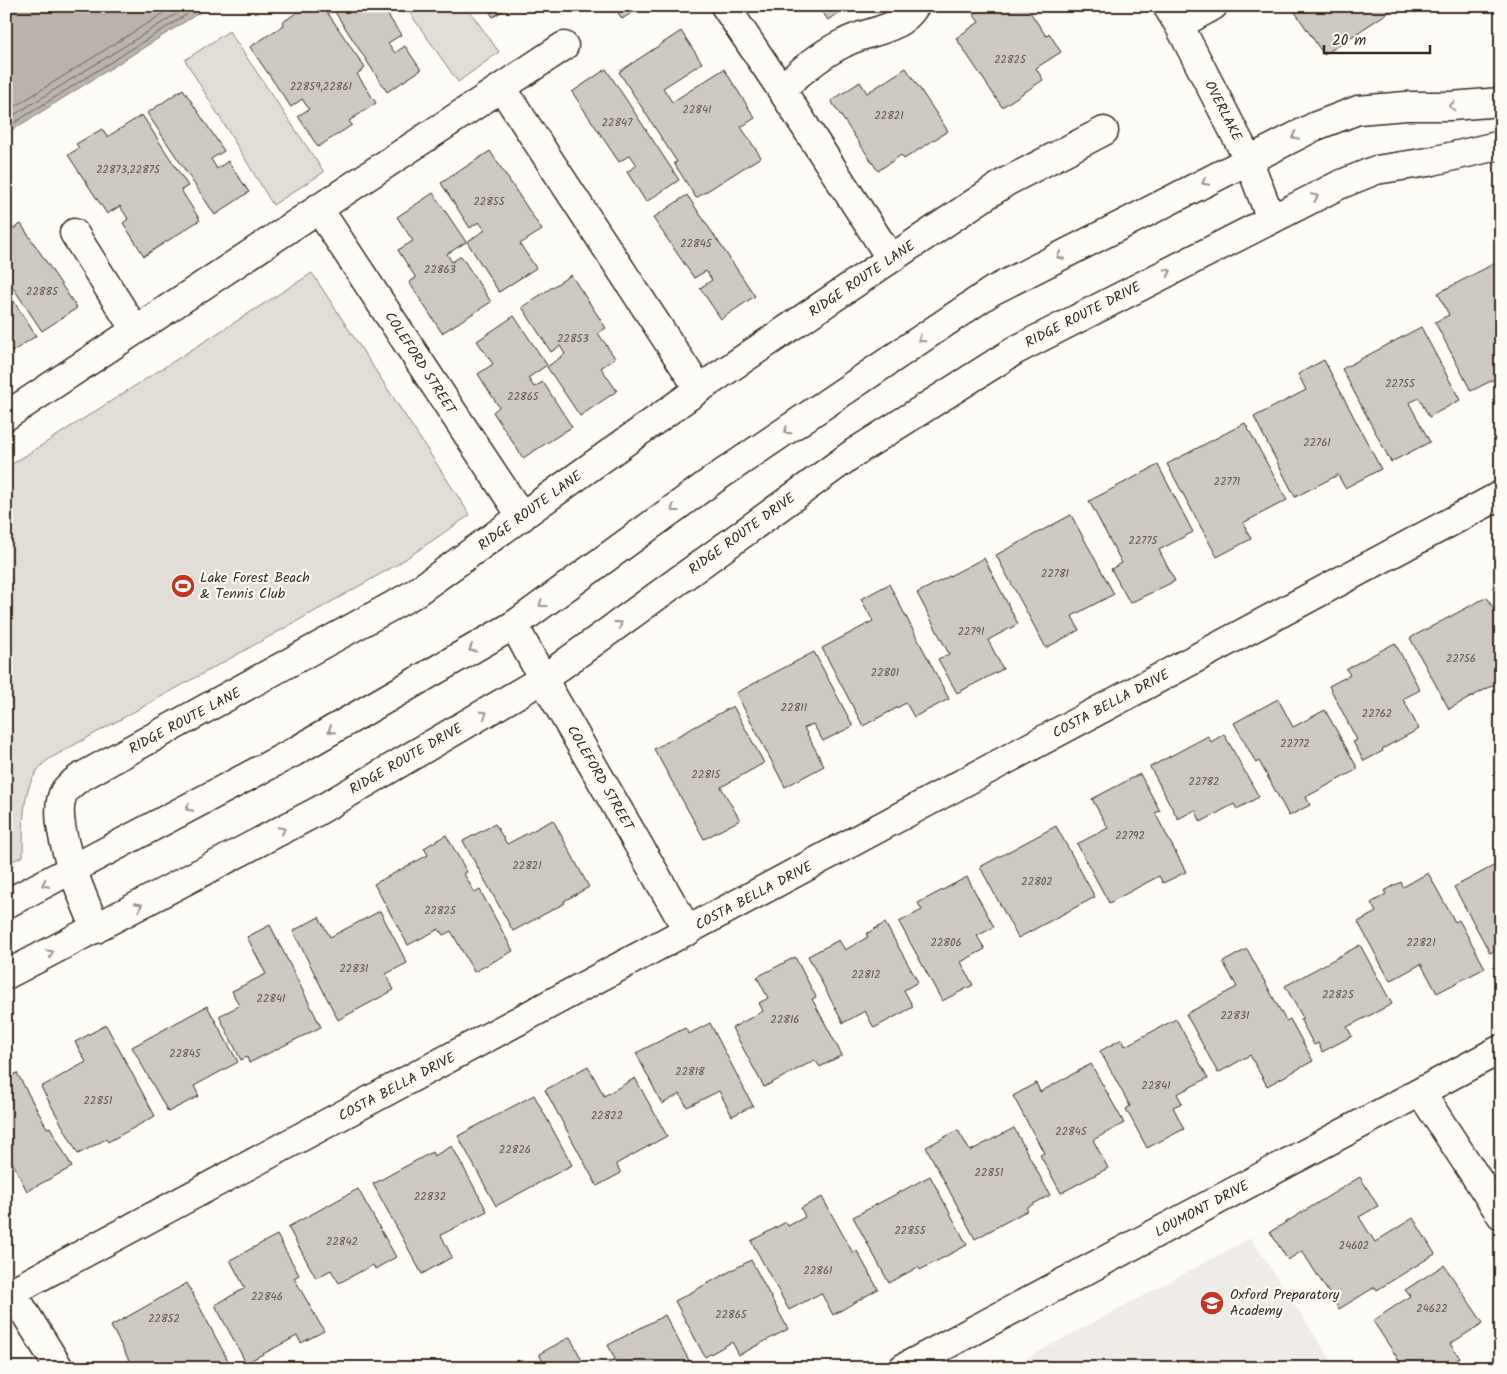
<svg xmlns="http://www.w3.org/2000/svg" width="1507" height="1374" viewBox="0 0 1507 1374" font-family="Kalam,sans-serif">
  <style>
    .built { fill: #efece7 }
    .green { fill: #e1ded7; stroke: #8e847a }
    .water { fill: #bbb4ad; stroke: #887d74 }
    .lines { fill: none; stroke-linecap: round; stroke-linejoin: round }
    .shore { stroke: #6e6157; stroke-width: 1 }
    .building { fill: #cdc8c2; stroke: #3b2a1e }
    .minor-casing { stroke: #3b2a1e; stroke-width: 31 }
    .secondary-casing { stroke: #3b2a1e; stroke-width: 31 }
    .minor { stroke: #fdfcf7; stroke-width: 28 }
    .secondary { stroke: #fdfcf7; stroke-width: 28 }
    .oneway { stroke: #9c938a }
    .labels { text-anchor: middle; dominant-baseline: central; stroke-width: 4.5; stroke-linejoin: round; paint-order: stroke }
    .number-label { font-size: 11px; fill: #605247 }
    .street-label { font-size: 14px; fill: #3b2a1e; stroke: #fdfcf7 }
    .poi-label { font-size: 14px; fill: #3b2a1e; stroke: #fdfcf7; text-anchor: start }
  </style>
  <rect width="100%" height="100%" fill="#fdfcf7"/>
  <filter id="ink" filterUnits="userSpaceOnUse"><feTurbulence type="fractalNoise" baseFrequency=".02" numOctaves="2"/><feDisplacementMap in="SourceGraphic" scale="10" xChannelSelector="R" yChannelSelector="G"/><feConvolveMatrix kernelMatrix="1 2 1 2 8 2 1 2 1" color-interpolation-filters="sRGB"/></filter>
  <g filter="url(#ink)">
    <path class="built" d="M1251,1238L1336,1368H1008Z"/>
    <path class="green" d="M405,6H466L499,52L458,82Z
      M229,31L324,172L273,205L185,60Z
      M312,273L470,515L398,564L319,609L49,759C19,781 24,822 23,856L6,864V468Z"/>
    <path class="water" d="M6,6H210L6,134Z"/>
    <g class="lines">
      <path class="shore" d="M6,112L175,6
        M6,120L189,6
        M6,128L200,6"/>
    </g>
    <path class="building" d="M306,6H323L365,68L357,74L376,103L349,121L352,125L318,147L298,116L309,109L302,99L291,107L250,47L284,25L283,22Z
      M331,6H382L401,35L388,43L395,53L405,46L421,70L387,92Z
      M486,6H510L493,17Z
      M614,6H642L622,19Z
      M818,6H848L828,20Z
      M973,6H1026L1046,36L1049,33L1061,52L1036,68L1043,80L1002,107L956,38L979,22L973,14L977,12Z
      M1291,6H1398L1324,55Z
      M681,31L702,63L663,88L672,102L724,69L755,118L741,127L761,157L696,198L674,163L677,162L619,72Z
      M906,68L948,131L904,159L901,155L878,171L831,101L860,82L867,93Z
      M606,69L679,180L646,202L627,172L637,165L630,155L619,162L572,92Z
      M183,89L224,151L211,159L217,169L228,161L249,192L215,215L147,113Z
      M142,115L188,186L181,190L200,220L144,256L123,223L128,219L120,206L107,214L68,155L79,148L76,144L102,129L107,137Z
      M490,151L542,230L520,244L536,268L499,292L467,242L485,230L479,222L470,228L441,183Z
      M433,193L466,242L447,254L452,262L461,256L491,302L442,333L409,282L416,278L398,250L413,241L397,217Z
      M687,195L755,296L721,319L700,288L712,280L706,271L694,278L653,218Z
      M21,224L77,308L42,331L6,277V233Z
      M1501,260V376L1471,391L1435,322L1449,315L1438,293Z
      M571,275L606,328L598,333L615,358L601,368L617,391L580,416L547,367L565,354L560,346L551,352L522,307Z
      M6,289L36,336L7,355L6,354Z
      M514,316L547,365L528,378L534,387L543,382L572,427L523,458L493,412L499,407L478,374L493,364L477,341Z
      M1421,327L1460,400L1429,417L1419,398L1409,403L1430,442L1391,462L1342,369Z
      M1324,360L1381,469L1345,488L1338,475L1295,497L1254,417L1306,390L1298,374Z
      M1245,423L1287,500L1243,523L1251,539L1217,557L1167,464Z
      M1158,465L1193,532L1159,550L1175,581L1130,603L1111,569L1122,563L1089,501Z
      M1071,515L1114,594L1072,616L1079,630L1046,648L996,555Z
      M984,558L1018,624L988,640L1003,669L957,693L938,659L949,654L917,593Z
      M889,584L949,699L914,717L906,703L863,726L822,648L873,621L861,599Z
      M1487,597L1501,622V681L1449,709L1410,638Z
      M1395,643L1420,690L1403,699L1419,729L1382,749L1383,751L1364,761L1353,742L1357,740L1329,686L1350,675L1346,669Z
      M814,652L853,726L823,741L813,724L804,728L824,766L785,787L736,693Z
      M1278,699L1293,727L1325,710L1358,769L1306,797L1310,805L1289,816L1259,761L1256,763L1234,723Z
      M733,706L764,763L721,787L740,820L704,839L654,749Z
      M1224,734L1259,797L1237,809L1234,804L1201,822L1195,810L1178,819L1150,767L1208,736L1211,742Z
      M1140,774L1160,811L1155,813L1186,872L1163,883L1159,876L1109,903L1077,844L1108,828L1092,799Z
      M553,820L589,887L564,901L565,903L513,931L463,841L495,824L507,844Z
      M1056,826L1095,897L1018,938L980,867Z
      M446,835L467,872L464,874L475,893L480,890L513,951L474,972L451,931L443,935L439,929L408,945L374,884L428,855L424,848Z
      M1501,862V948L1490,953L1454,887Z
      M1428,873L1455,922L1459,920L1485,968L1437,993L1421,964L1390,981L1358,922L1376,912L1371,903L1386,894L1384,891L1401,882L1403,887Z
      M967,877L994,927L977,936L985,949L961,962L973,985L942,1001L899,922L922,910L918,903Z
      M380,911L407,963L386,974L394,990L338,1020L293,931L319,917L330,937Z
      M885,923L918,982L904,990L913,1007L874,1028L865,1011L843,1023L808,956L839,940L845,950L868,937L866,934Z
      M270,925L321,1027L249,1063L247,1057L241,1060L219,1016L239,1006L232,991L266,974L247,937Z
      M1360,945L1392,1004L1347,1027L1352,1036L1322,1052L1318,1043L1314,1045L1300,1019L1303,1018L1285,986Z
      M1247,949L1286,1021L1290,1019L1313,1061L1267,1086L1250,1055L1218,1073L1186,1014L1237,987L1223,962Z
      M795,957L816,997L812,999L842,1055L820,1067L815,1060L764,1087L732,1028L763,1011L759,1003L768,998L757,977Z
      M207,1006L238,1062L194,1086L199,1096L168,1112L132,1047Z
      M1176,1019L1208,1078L1177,1094L1182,1103L1173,1107L1184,1129L1147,1148L1126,1109L1130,1106L1100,1051L1122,1039L1125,1046Z
      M710,1023L753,1106L732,1116L719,1091L687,1107L680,1094L662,1104L636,1053L685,1028L689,1034Z
      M106,1025L155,1116L108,1142L106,1139L78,1154L41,1087L86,1062L75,1042Z
      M1091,1064L1124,1123L1093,1140L1108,1168L1061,1193L1040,1155L1044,1153L1013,1096L1036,1083L1040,1092Z
      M588,1066L604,1096L635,1078L667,1136L616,1164L621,1173L597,1186L545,1090Z
      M17,1073L47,1128L50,1127L72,1167L27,1191L12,1162L6,1165V1079Z
      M534,1095L572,1165L496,1206L458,1136Z
      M1014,1128L1050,1195L1026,1208L1028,1210L975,1239L926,1147L958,1130L970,1151Z
      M452,1146L487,1211L441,1235L452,1257L422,1274L373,1184L432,1152L434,1156Z
      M930,1176L967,1245L920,1270L918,1267L889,1283L853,1217Z
      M1360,1177L1378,1206L1359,1217L1375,1242L1413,1218L1435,1254L1377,1290L1375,1287L1339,1309L1302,1251L1288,1260L1270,1232Z
      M358,1189L396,1257L375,1269L373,1265L339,1283L331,1270L316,1278L288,1227Z
      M822,1197L853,1253L857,1251L878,1289L833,1315L821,1293L789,1310L751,1241L786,1222L788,1226L805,1217L801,1208Z
      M277,1235L299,1275L294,1278L324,1331L301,1343L297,1336L246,1363L215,1305L245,1288L230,1260Z
      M751,1260L788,1329L739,1355L732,1342L705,1357L675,1301Z
      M1444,1265L1483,1323L1450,1344L1460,1358L1444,1368H1404L1373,1321L1410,1296L1405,1290Z
      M187,1283L232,1368H133L111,1326Z
      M665,1315L693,1368H601L615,1359L608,1345Z
      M570,1337L586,1368H546L539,1354Z"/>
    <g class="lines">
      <g class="minor-casing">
        <path id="minor" d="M725,6L781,89L891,259
          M1167,6L1179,25L1248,159L1271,219
          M1179,25L1213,6
          M502,88L699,389
          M781,89C800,72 821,54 844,43C868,30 899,32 915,6
          M318,208L522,517
          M74,233L135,330
          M6,416L564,46
          M514,625L543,679L688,931
          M96,929C84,899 48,822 64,792C68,786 75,781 81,777L412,595L699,389L901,252L1006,182L1104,131
          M1421,1093L1501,1215
          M12,1292L59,1368
          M6,1295L1501,495
          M903,1368L1501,1049"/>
      </g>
      <g class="secondary-casing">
        <path id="secondary" d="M6,904L294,752L514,625L713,480L992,291L1316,126L1358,110L1406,106H1451L1501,102
          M6,975L318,811L543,679L855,452L1016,350L1339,185L1376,170L1428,162L1501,145"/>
      </g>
      <use href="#minor" class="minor"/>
      <use href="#secondary" class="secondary"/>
    </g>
    <defs><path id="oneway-chevron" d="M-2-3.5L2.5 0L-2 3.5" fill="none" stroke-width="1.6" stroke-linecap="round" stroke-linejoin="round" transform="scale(1.25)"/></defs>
    <g class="oneway">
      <use href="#oneway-chevron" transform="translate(1452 106) rotate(177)"/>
      <use href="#oneway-chevron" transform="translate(1295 136) rotate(154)"/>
      <use href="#oneway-chevron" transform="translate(1205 182) rotate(153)"/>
      <use href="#oneway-chevron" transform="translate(1315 197) rotate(-26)"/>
      <use href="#oneway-chevron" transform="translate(1060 256) rotate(153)"/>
      <use href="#oneway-chevron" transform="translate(1168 272) rotate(-27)"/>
      <use href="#oneway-chevron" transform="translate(921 339) rotate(146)"/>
      <use href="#oneway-chevron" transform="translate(787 431) rotate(146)"/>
      <use href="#oneway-chevron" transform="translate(674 509) rotate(144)"/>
      <use href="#oneway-chevron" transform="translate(542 604) rotate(144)"/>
      <use href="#oneway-chevron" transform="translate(619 624) rotate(-36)"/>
      <use href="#oneway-chevron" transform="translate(472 649) rotate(150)"/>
      <use href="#oneway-chevron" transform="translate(484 714) rotate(-30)"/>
      <use href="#oneway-chevron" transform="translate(331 730) rotate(150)"/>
      <use href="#oneway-chevron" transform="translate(189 808) rotate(152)"/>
      <use href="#oneway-chevron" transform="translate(282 830) rotate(-28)"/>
      <use href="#oneway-chevron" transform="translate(45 884) rotate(153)"/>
      <use href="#oneway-chevron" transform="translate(139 906) rotate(-28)"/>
      <use href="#oneway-chevron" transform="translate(50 953) rotate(-27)"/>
    </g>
  </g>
  <defs>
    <g id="stadium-disc" transform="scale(1.25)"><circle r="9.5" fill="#c8321e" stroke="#fdfcf7"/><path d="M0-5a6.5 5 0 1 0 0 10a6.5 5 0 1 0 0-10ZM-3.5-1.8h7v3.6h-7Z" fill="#fff"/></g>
    <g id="school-disc" transform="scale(1.25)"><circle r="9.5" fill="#c8321e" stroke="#fdfcf7"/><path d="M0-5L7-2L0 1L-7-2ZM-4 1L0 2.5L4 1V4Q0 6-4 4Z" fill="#fff"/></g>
  </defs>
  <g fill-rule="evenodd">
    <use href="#stadium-disc" x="183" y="586"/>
    <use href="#school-disc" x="1212" y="1303"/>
  </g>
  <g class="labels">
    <g class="number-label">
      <text x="1010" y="60">22825</text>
      <text x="321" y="87">22859,22861</text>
      <text x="697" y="110">22841</text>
      <text x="889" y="116">22821</text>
      <text x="617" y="123">22847</text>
      <text x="128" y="170">22873,22875</text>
      <text x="489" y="202">22855</text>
      <text x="696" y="244">22845</text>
      <text x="440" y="270">22863</text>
      <text x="42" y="292">22885</text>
      <text x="573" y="339">22853</text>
      <text x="1400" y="384">22755</text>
      <text x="523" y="397">22865</text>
      <text x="1317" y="443">22761</text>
      <text x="1227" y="482">22771</text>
      <text x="1143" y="541">22775</text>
      <text x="1055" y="574">22781</text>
      <text x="971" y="632">22791</text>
      <text x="1461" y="659">22756</text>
      <text x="885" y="673">22801</text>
      <text x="794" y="708">22811</text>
      <text x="1377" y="714">22762</text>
      <text x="1295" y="744">22772</text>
      <text x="706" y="775">22815</text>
      <text x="1204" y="782">22782</text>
      <text x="1130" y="836">22792</text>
      <text x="527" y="866">22821</text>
      <text x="1037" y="882">22802</text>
      <text x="440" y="911">22825</text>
      <text x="946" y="943">22806</text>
      <text x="1421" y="943">22821</text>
      <text x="354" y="969">22831</text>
      <text x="866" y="975">22812</text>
      <text x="1338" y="995">22825</text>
      <text x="271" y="999">22841</text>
      <text x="1235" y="1016">22831</text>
      <text x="785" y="1020">22816</text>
      <text x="185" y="1054">22845</text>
      <text x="690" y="1072">22818</text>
      <text x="1156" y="1086">22841</text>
      <text x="98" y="1101">22851</text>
      <text x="607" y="1116">22822</text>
      <text x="1071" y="1132">22845</text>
      <text x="515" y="1150">22826</text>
      <text x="989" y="1173">22851</text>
      <text x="430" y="1197">22832</text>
      <text x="910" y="1231">22855</text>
      <text x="342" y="1242">22842</text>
      <text x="1354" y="1246">24602</text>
      <text x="818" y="1271">22861</text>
      <text x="267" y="1297">22846</text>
      <text x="1432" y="1309">24622</text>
      <text x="731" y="1315">22865</text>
      <text x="164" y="1319">22852</text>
    </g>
    <g class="street-label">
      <text transform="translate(1223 111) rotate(63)">OVERLAKE</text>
      <text transform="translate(862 279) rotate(-34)">RIDGE ROUTE LANE</text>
      <text transform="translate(1083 315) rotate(-27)">RIDGE ROUTE DRIVE</text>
      <text transform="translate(420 363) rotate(57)">COLEFORD STREET</text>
      <text transform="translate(530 511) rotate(-36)">RIDGE ROUTE LANE</text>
      <text transform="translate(742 534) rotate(-36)">RIDGE ROUTE DRIVE</text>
      <text transform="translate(1111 704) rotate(-28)">COSTA BELLA DRIVE</text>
      <text transform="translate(185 721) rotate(-28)">RIDGE ROUTE LANE</text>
      <text transform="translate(406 759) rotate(-30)">RIDGE ROUTE DRIVE</text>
      <text transform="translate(600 778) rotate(60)">COLEFORD STREET</text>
      <text transform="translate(754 896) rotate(-28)">COSTA BELLA DRIVE</text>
      <text transform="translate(397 1087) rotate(-28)">COSTA BELLA DRIVE</text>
      <text transform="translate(1202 1209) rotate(-28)">LOUMONT DRIVE</text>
    </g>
    <g class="poi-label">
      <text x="200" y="578">Lake Forest Beach<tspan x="200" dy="16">&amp; Tennis Club</tspan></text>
      <text x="1230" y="1295">Oxford Preparatory<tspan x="1230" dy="16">Academy</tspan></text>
    </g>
  </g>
  <rect width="1507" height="1374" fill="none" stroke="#fdfcf7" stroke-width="25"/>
  <rect x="12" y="12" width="1482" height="1349" fill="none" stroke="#3b2a1e" stroke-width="2" filter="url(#ink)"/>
  <path d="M1324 45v8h106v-8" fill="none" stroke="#3b2a1e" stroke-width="2.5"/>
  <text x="1332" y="45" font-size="15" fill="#3b2a1e" stroke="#fdfcf7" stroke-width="4" paint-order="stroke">20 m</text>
</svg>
